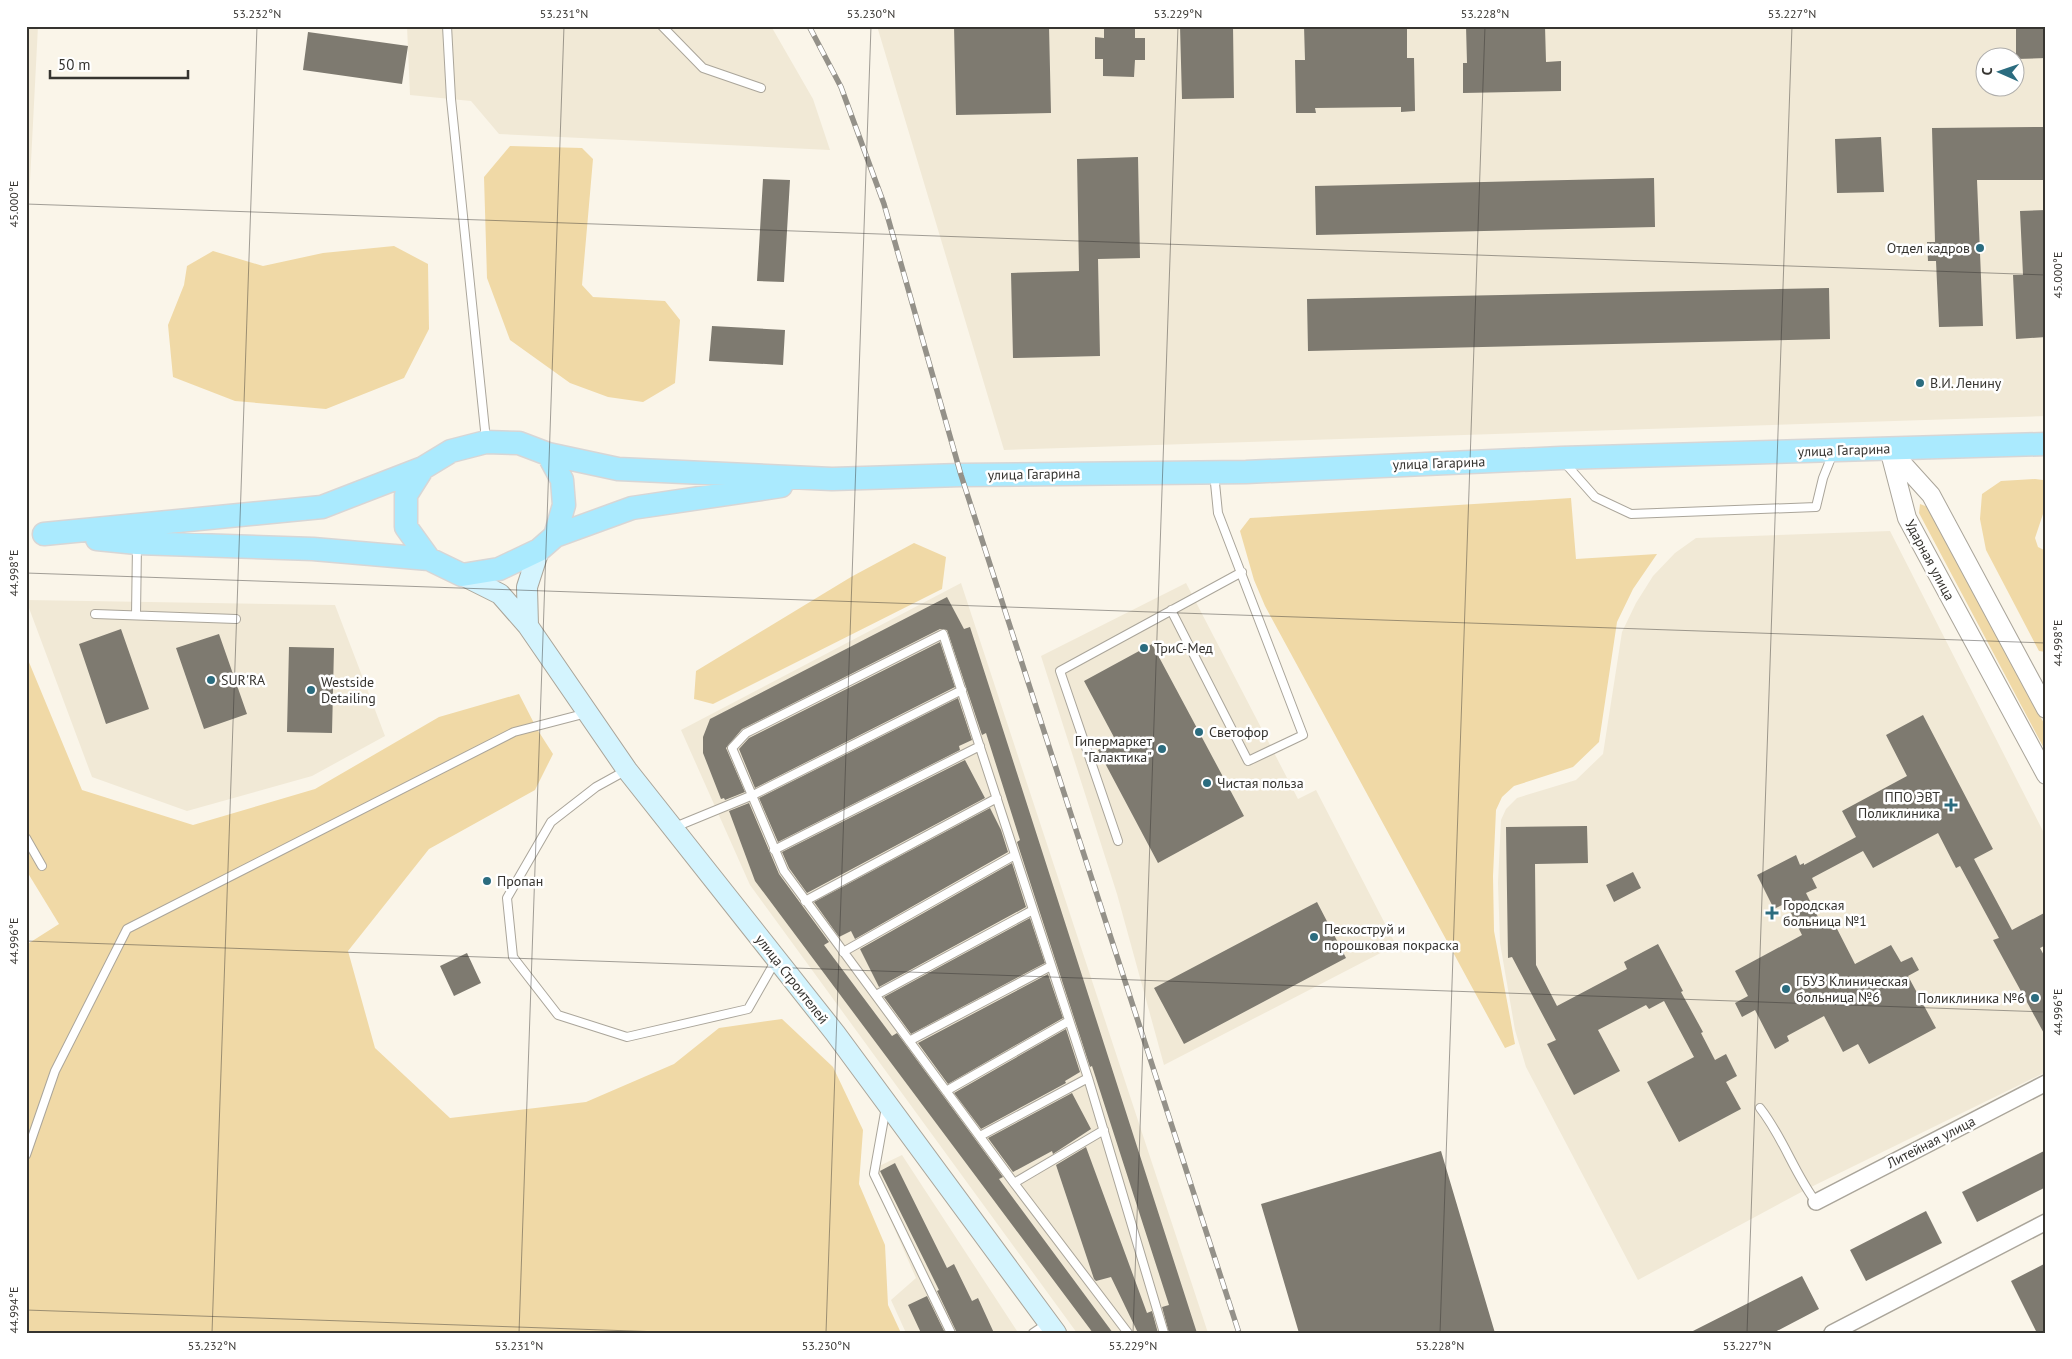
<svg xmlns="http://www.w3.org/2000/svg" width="2072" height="1359" viewBox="0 0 2072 1359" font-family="'PT Sans',sans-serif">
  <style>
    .built { fill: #f1e9d6; fill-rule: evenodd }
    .green { fill: #f0d9a6 }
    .building { fill: #7e7a70 }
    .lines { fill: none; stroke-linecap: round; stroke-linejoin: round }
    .service-casing { stroke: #aaa59a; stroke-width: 10 }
    .minor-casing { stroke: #aaa59a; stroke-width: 18 }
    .tertiary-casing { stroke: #aaa59a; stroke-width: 20 }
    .secondary-casing { stroke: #aaa59a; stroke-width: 22 }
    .primary-casing { stroke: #d7d6d6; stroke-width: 25 }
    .service { stroke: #fff; stroke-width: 8 }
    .minor { stroke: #fff; stroke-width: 15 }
    .tertiary { stroke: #fff; stroke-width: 18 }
    .secondary { stroke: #d4f4fe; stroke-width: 20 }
    .primary { stroke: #aaeafe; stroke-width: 22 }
    .rail-casing { stroke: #949189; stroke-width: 5.5 }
    .rail { stroke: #fff; stroke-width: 4; stroke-dasharray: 11; stroke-linecap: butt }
    .ticks { fill: none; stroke: #363430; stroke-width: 1; stroke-opacity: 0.45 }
    .poi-dot { fill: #2b6c7f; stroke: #fff; stroke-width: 2 }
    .labels { text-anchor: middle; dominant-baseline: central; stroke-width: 5; stroke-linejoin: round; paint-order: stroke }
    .poi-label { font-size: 14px; fill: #363430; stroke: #fff; text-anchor: start }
    .street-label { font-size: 14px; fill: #363430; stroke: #fff }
    .neatline { fill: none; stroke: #363430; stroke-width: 2 }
    .ticks-label { font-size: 12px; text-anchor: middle; fill: #363430 }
  </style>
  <rect width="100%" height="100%" fill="#faf5e9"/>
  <path class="built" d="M26,26H38L26,259Z
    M407,26H771L813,99L830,150L499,134L471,101L410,95Z
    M877,26H2046V416L1004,450ZM1984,58H2014V88H1984Z
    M1890,531L2046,837V1072L1807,1189L1638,1280L1526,1067L1515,1030L1500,943L1498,883L1501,820L1506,809L1517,798L1576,780L1603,754L1622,632L1636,603L1653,576L1675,553L1696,538Z
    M961,583L1208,1333H1077L750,885L681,730Z
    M1186,583L1298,799L1316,790L1396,945L1164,1065L1117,894L1041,656Z
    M26,600L335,605L385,736L312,776L187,811L92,777Z
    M902,1155L1017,1331L1018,1333H906L891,1300L916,1278L869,1171Z"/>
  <path class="green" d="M510,146L582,148L593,159L582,285L593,297L665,301L680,320L675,383L643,402L608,397L570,383L510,340L487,278L484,177Z
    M394,246L428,264L429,329L404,378L326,409L235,401L173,377L168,325L184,285L187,266L213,251L263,266L323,253Z
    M2035,479L2043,480L2046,484V505L2035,538L2038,547L2046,551V652L2039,651L1986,550L1980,519L1982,494L2001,481Z
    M1571,498L1576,559L1657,554L1633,589L1617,622L1599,742L1573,767L1514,786L1502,797L1496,810L1493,876L1494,931L1515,1044L1505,1048L1265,606L1254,580L1240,531L1250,518Z
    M1920,504L1928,507L2046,727V752L1919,513Z
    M914,543L946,557L942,589L713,704L694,699L696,671L851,577Z
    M26,655L82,790L193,825L315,789L439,717L519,694L537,729L553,754L535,790L429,849L348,951L375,1048L450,1118L586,1102L674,1064L719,1028L782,1019L833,1067L863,1130L859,1184L885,1245L888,1305L901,1333H26V945L59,924L26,870Z"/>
  <path class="building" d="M954,26H1049L1051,113L956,115Z
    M1104,26H1135V38H1145V60H1135L1134,77L1103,76V59H1095V37L1104,38Z
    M1180,26H1233L1234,98L1182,99Z
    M1304,26H1407V58H1414L1415,111L1401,112V107L1315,108L1316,113H1296L1295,60H1305Z
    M1466,26H1545L1546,62L1561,61V91L1463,93V63H1467Z
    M2016,26H2046V58L2016,59Z
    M308,32L408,46L402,84L303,70Z
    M2046,127V180H1977L1983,326L1939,327L1936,261H1928L1927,242H1935L1932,128Z
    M1881,137L1884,192L1837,193L1835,139Z
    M1138,157L1140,258L1098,259L1100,356L1013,358L1011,273L1079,271L1077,159Z
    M1654,178L1655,227L1316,235L1315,186Z
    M763,179L790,180L784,282L757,281Z
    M2046,210V337L2016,339L2013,275H2023L2020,211Z
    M1829,288L1830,339L1308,351L1307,299Z
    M712,326L785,330L783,365L709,361Z
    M947,597L964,629L970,627L1197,1333H1169L1162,1307L1169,1305L1092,1066L1090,1067L1017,842L1020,840L986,733L982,735L947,630L940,629L742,729L726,748L745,792L725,800L724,798L721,799L703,753V737L710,719Z
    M121,629L149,709L106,724L79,644Z
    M219,634L247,714L204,729L176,648Z
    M940,642L955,687L755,788L739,749L749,738Z
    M1152,644L1244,816L1158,863L1098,750L1116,741L1084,681Z
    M289,647L334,648L332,733L287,732Z
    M958,698L972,740L959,746L960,750L778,842L759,798Z
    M1923,715L1993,849L1974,859L2012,930L2046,912V945L2040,948L2046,959V1037L1993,940L1999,938L1960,866L1956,868L1938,833L1873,868L1863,851L1812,878L1817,888L1806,893L1822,925L1832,919L1855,964L1891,945L1901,962L1912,957L1919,970L1908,976L1936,1028L1869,1064L1858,1044L1843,1052L1824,1016L1787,1036L1789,1041L1775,1049L1755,1010L1742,1017L1735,1003L1748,996L1735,971L1802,935L1786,903L1774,909L1757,875L1796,855L1800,865L1804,863V865L1856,837L1842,811L1907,776L1886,735Z
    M965,760L985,798L807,893L789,868L782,852Z
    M749,803L779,874L829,942L824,945L892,1036L897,1033L1003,1177L999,1179L1113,1333H1093L755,881L729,811Z
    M990,808L1001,830L1008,852L855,939L851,931L839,937L814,902Z
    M1587,826L1588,863L1535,864L1536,965L1557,1006L1627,969L1624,962L1658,944L1683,991L1681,992L1703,1032L1701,1033L1715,1060L1726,1054L1737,1076L1726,1082L1741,1109L1679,1142L1647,1082L1694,1057L1664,1001L1649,1009L1646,1005L1598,1030L1620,1071L1574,1095L1547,1044L1556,1040L1512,957L1508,958L1506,827Z
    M1012,863L1026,907L879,987L860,949Z
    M1633,872L1641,888L1614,902L1606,885Z
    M1317,902L1346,958L1184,1044L1154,988Z
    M1030,918L1045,963L911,1034L884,997Z
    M467,953L481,983L454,996L440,966Z
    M1048,974L1063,1018L948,1084L918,1043Z
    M1066,1029L1080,1072L1065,1081L1066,1083L981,1129L954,1093Z
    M1072,1093L1091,1129L1053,1154L1052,1151L1013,1172L988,1138Z
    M1086,1147L1147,1313L1152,1311L1158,1333H1138L1111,1277L1096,1281L1094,1279L1056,1165Z
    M2046,1150V1187L1977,1222L1962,1192Z
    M1441,1151L1495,1333H1299L1261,1204Z
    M895,1163L947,1268L954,1264L972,1301L978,1298L994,1333H957L937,1291L939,1290L880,1171Z
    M1926,1211L1942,1243L1866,1281L1850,1250Z
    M2046,1263V1333H2037L2011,1281Z
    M1802,1276L1819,1309L1773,1333H1689Z
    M927,1296L945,1333H921L908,1305Z"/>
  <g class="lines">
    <g class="service-casing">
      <path id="service" d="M447,26L451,99L486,440
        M662,26L703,68L761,88
        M1564,462L1595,497L1631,514L1816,507L1823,478L1833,453
        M1171,610L1248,761L1303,735L1218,513L1214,473
        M95,614L236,619
        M136,615L137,545
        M625,771L596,787L551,822L507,898L513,957L558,1015L627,1037L748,1009L776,960
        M675,827L753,795L962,690
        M26,838L42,866
        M1118,841L1060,671L1242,572
        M774,850L980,746
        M805,901L997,798
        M843,952L1015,855
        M876,995L1033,910
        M909,1041L1051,966
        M946,1091L1069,1021
        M886,1107L874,1174L951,1333
        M1760,1108C1783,1137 1794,1173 1816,1202
        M980,1136L1088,1078
        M26,1155L55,1071L127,929L514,732L587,713
        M1014,1183L1104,1130
        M1033,1333L1048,1323
        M1128,1333L1014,1183L784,871L732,748L746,733L943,634L1088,1078L1164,1333"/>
    </g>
    <g class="minor-casing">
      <path id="minor" d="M1816,1202L2046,1083
        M1832,1333L2046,1222"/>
    </g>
    <g class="tertiary-casing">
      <path id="tertiary" d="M1889,449L1907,518L2046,775
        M1893,453L1931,495L2046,709"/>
    </g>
    <g class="secondary-casing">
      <path id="secondary" d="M462,575L500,594L528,626L627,770L835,1033L1056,1333
        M528,626L527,587L539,550"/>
    </g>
    <g class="primary-casing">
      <path id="primary" d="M548,454L562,480L564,505L555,536
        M423,468L406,495V527L429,559
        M44,534L322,507L423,468L451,451L486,442L519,443L548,454L618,469L832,479L961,475L1246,472L1561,458L2046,444
        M97,539L137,543L313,549L429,559L462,575L499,569L539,550L555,536L632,508L781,486"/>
    </g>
    <use href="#service" class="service"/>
    <use href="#minor" class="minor"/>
    <use href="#tertiary" class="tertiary"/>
    <use href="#secondary" class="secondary"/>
    <use href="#primary" class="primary"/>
    <g class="rail-casing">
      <path id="rail" d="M809,26L841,87L884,204L961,475L1239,1333"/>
    </g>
    <use href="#rail" class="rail"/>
  </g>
  <path class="ticks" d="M26,204L2046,275M26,573L2046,643M26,941L2046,1012M26,1310L690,1333M212,1333L257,26M519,1333L564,26M826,1333L871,26M1133,1333L1178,26M1440,1333L1485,26M1747,1333L1792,26"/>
  <g class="poi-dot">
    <circle cx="1980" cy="248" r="5"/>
    <circle cx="1920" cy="383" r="5"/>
    <circle cx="1144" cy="648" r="5"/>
    <circle cx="211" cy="680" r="5"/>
    <circle cx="311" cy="690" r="5"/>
    <circle cx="1199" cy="732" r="5"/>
    <circle cx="1162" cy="749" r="5"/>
    <circle cx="1207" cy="783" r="5"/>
    <path d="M1948.5 797.5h5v5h5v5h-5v5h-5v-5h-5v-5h5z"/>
    <circle cx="487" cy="881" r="5"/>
    <path d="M1769.5 905.5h5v5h5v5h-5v5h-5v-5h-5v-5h5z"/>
    <circle cx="1314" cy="937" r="5"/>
    <circle cx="1786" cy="989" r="5"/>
    <circle cx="2035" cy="998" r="5"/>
  </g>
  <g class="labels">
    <g class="poi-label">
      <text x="1970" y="248" text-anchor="end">Отдел кадров</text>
      <text x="1930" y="383">В.И. Ленину</text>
      <text x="1154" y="648">ТриС-Мед</text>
      <text x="221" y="680">SUR'RA</text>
      <text x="321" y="682">Westside<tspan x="321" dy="16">Detailing</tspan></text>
      <text x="1209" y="732">Светофор</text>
      <text x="1152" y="741" text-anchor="end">Гипермаркет<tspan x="1152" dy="16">"Галактика"</tspan></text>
      <text x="1217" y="783">Чистая польза</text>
      <text x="1940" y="797" text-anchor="end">ППО ЭВТ<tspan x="1940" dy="16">Поликлиника</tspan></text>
      <text x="497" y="881">Пропан</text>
      <text x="1783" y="905">Городская<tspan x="1783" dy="16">больница №1</tspan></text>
      <text x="1324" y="929">Пескоструй и<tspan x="1324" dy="16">порошковая покраска</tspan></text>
      <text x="1796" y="981">ГБУЗ Клиническая<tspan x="1796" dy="16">больница №6</tspan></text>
      <text x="2025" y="998" text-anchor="end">Поликлиника №6</text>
    </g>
    <g class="street-label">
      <text transform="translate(1844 450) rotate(-2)">улица Гагарина</text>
      <text transform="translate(1439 463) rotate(-2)">улица Гагарина</text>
      <text transform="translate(1034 474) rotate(-1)">улица Гагарина</text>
      <text transform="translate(1930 560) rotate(62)">Ударная улица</text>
      <text transform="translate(792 979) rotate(52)">улица Строителей</text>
      <text transform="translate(1931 1142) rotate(-27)">Литейная улица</text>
    </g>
  </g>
  <rect width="2072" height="1359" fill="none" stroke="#ffffff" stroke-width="55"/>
  <g transform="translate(2000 72) rotate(272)"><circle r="24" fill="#ffffff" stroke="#afaeac"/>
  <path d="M0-4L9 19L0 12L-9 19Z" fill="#2b6c7f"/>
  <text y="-8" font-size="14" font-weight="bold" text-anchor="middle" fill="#363430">С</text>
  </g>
  <path d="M50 70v8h138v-8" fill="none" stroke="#363430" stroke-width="2.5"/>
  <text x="58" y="70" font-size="15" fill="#363430" stroke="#ffffff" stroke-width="4" paint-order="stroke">50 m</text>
  <rect x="28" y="28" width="2016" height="1304" class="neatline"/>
  <g class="ticks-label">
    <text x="257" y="18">53.232°N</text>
    <text x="564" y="18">53.231°N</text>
    <text x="871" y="18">53.230°N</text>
    <text x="1178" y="18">53.229°N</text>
    <text x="1485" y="18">53.228°N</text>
    <text x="1792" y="18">53.227°N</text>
    <text transform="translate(14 204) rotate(-90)" y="4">45.000°E</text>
    <text transform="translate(2058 275) rotate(-90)" y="4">45.000°E</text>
    <text transform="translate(14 573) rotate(-90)" y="4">44.998°E</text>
    <text transform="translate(2058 643) rotate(-90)" y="4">44.998°E</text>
    <text transform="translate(14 941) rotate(-90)" y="4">44.996°E</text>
    <text transform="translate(2058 1012) rotate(-90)" y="4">44.996°E</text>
    <text transform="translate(14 1310) rotate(-90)" y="4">44.994°E</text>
    <text x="212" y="1350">53.232°N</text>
    <text x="519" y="1350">53.231°N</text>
    <text x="826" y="1350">53.230°N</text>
    <text x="1133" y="1350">53.229°N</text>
    <text x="1440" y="1350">53.228°N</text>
    <text x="1747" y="1350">53.227°N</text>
  </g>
</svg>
